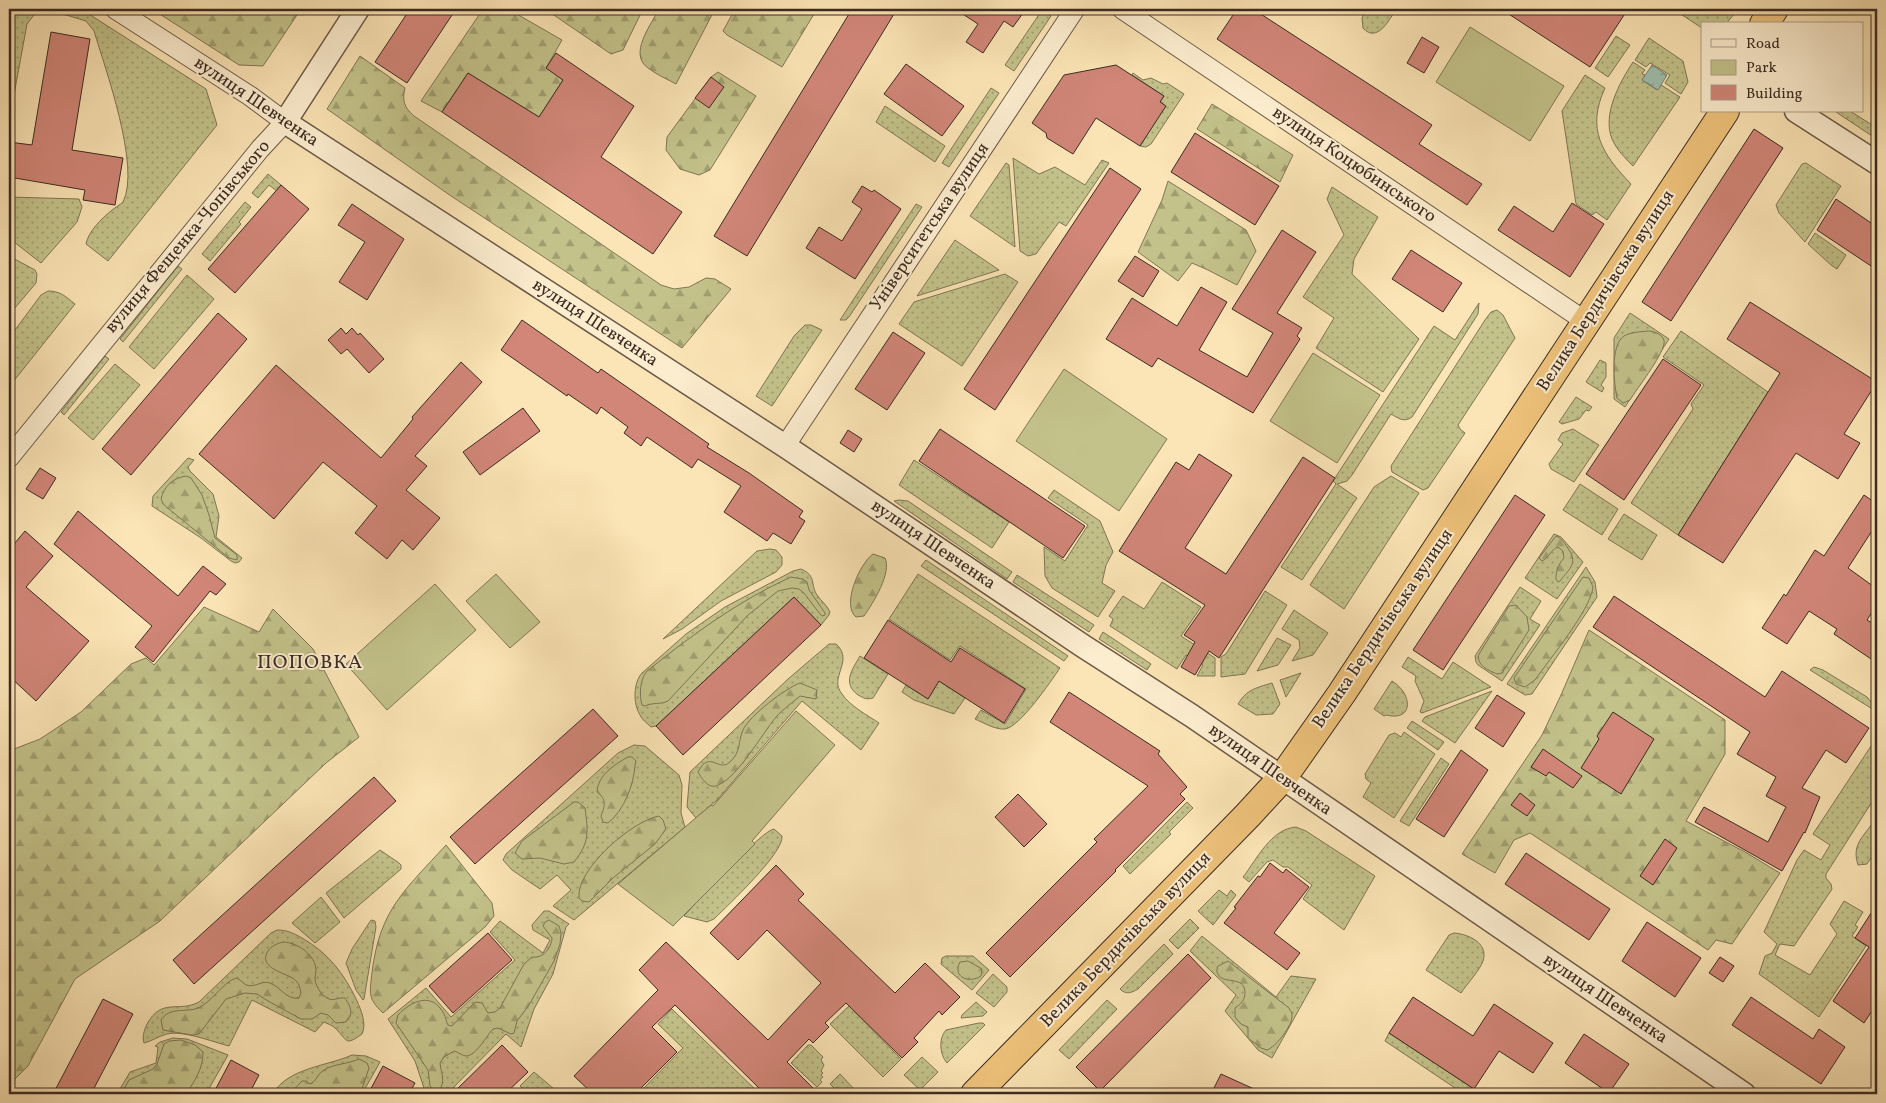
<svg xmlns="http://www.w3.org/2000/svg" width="1886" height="1103" viewBox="0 0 1886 1103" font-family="Vollkorn,serif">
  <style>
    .green { fill: url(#green-dots); stroke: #807656 }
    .forest { fill: url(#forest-firs); stroke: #807656 }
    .pitch { fill: #c3c28a; stroke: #807656 }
    .water { fill: url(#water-ripples); stroke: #778475 }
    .building { fill: #d18678; stroke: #3c2b22 }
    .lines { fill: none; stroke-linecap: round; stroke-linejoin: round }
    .minor-casing { stroke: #6c5947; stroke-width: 21 }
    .tertiary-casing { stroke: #6c5947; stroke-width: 25 }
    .trunk-casing { stroke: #3c2b22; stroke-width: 30 }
    .minor { stroke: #fcedcf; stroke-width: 19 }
    .tertiary { stroke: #fcedcf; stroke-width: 22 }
    .trunk { stroke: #eec27a; stroke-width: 28 }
    .labels { text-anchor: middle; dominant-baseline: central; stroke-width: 4; stroke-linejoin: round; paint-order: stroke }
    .street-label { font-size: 18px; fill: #3c2b22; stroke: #fcedcf }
    .quarter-label { font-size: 20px; letter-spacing: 1px; fill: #3c2b22; stroke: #fcedcf }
  </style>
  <defs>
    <pattern id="green-dots" width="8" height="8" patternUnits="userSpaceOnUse" patternTransform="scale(1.25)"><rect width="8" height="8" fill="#c3c28a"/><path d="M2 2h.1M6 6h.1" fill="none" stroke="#a09e70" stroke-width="1.8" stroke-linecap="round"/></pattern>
    <pattern id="forest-firs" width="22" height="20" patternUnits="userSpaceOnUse" patternTransform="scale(1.25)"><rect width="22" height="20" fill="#c3c28a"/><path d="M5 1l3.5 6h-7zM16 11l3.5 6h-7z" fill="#a09e70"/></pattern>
    <pattern id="water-ripples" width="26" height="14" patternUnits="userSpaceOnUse" patternTransform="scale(1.25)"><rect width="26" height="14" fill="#9fbfad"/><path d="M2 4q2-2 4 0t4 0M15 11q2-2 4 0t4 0" fill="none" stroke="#839b8c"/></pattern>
  </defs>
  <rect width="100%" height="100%" fill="#fbe4b5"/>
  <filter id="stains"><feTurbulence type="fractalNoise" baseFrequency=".004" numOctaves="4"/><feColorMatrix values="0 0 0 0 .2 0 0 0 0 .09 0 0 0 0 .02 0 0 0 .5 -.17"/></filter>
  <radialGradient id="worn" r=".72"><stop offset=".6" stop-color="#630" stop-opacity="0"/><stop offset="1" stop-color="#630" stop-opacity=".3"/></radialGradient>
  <path class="green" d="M9,9H81L206,89L217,125L108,261L86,244C88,232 101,219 111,211C114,208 120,205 123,202C141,167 105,68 94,31L86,21L56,12L37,11L27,24L11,111L9,114Z
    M1366,9H1396C1390,19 1377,44 1363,28L1362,18Z
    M1673,9H1738L1726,24H1702V28Z
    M1042,10L1051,16L1014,71L1005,65Z
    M1616,36L1630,45L1608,77L1595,68Z
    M1649,38L1683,61L1688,82L1681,94L1665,83L1670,75L1650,63L1646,67L1635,60Z
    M1633,62L1645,70L1642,74L1645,75L1642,80L1657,90L1661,85L1680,97L1633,166C1625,158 1617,150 1612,139C1602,114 1620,82 1633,62Z
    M1133,73L1143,80L1151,78L1163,84L1167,83L1184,94L1151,144L1146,147L1140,146L1165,106L1160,102L1164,96L1132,75Z
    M1585,75L1605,88C1586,129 1602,154 1631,184L1607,220L1596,212L1592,215L1576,204L1562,111Z
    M991,88L999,93L949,167L942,163Z
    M885,106L945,146L935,162L876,122Z
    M1850,111L1877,128L1875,138L1836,112Z
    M1013,158L1039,174L1055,167L1085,185L1102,160L1109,163L1066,226L1059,222L1036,254L1028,256L1020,251Z
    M1006,163L1009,165L1015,247L970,216Z
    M1806,163L1841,186L1805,242L1779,213L1776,205L1802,164Z
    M268,174L281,185L277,191L269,185L258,198L252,193Z
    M1332,187L1378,217L1354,259L1352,274L1419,339L1383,392L1316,348L1334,318L1303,297L1344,235L1327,199Z
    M9,197L79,199L82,207L77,222L41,263L9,238Z
    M245,202L251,207L239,222L241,224L210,261L202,254Z
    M916,204L922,207L849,317L846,320H840Z
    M1815,233L1846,255L1837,269L1831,265L1808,244Z
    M955,240L999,270L917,296Z
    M9,256L35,270L37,274L36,283L9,315Z
    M178,266L182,269L123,342L120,339Z
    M1005,274L1018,282L962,366L899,324L914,302Z
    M187,275L214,299L154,369L129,347Z
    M48,291C60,291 65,296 75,304L9,387V334H12L41,295Z
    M1479,303L1478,314L1412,417C1404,423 1398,418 1391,414L1352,475L1347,481L1337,484L1357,498L1302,580L1281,567L1336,484L1333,481L1434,326L1455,340Z
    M1497,310L1503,315L1515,338L1458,425L1460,429L1465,433L1428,488L1423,490L1392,472L1391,466L1485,320L1491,312Z
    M1630,313L1669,339L1625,407L1614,399V338Z
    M805,325H811L822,330L772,406L756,396L794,336Z
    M1681,331L1768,392L1678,535L1631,503L1693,409L1691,404L1704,385L1663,357Z
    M105,356L109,359L64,415L61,412Z
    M1600,360L1606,363V377L1601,385L1604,388L1602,392L1586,382Z
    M115,364L140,385L93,440L68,418Z
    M1576,397L1592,407L1589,411L1586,410L1579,419L1562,424L1559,422Z
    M1573,429L1599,445L1574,482L1551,469L1549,464L1563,444L1558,440L1562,433Z
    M188,458L194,460L188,467L190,471L213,494L219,516L216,537L242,558L239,562L235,563L231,561L201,538L152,506L153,496Z
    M914,460L1009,522L992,548L899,485Z
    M1391,476L1419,493L1344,609L1310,585L1374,487Z
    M1580,484L1618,509L1602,535L1563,510Z
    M1054,490L1100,521L1113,552L1106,565L1102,583L1115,591L1098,617L1052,588L1045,576L1044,547L1065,561L1088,525L1048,498Z
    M899,500L908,501L1012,572L1007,579L894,501Z
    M1624,514L1657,535L1642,560L1608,539Z
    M1554,534L1561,537L1583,562L1557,599L1525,578Z
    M770,549L776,550L782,557V565L776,572L721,601L682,629L663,639L757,551Z
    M926,560L1068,656L1064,661L921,566Z
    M1586,567L1595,582L1597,597L1532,694L1525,695L1507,684Z
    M801,569C817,576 810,584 817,595C821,601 827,605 830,612L829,615L821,625L794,597L656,726L651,727C647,723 642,720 640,715C633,704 633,683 642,673L686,634L725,607L793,571Z
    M918,574L1060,668C1051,681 1020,727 1005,729C996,730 984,723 975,719L981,710L1005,724L1026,689L960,646L950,660L889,619Z
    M1017,575L1094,625L1089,632L1013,582Z
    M1162,582L1201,607L1181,636L1215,658V676H1197L1203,665L1186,655L1177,669L1110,626L1113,619L1109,616L1123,596L1144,609Z
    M1520,587L1541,601L1530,619L1540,625L1502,681L1478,665L1476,662L1475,656Z
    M1265,591L1287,605L1245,674L1221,677V657L1226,654Z
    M1294,610L1328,633L1313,655L1292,661L1300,648L1299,640L1282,629Z
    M1103,632L1151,664L1147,670L1099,639Z
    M1277,638L1291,645L1278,665L1257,671Z
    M829,644H836C855,661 828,677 842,694C850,706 867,715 879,723L861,750L802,701L717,800L696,818L687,807L690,772L788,679Z
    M860,656L888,674L873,698C866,700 864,698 858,695C842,683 852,670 860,656Z
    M1408,657L1442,679L1453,662L1491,687L1422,713L1420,712L1424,701L1415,681L1416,676L1402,667Z
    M1814,667L1823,670L1867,697L1872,703L1874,710L1810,670Z
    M1301,673L1286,697L1280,680Z
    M939,681L965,698L954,714L914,700L902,692L906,685L928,699Z
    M1392,681C1413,694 1414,722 1386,715L1384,716L1374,709Z
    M1272,683L1280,704L1273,714L1256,715L1238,704C1247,689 1256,688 1272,683Z
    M1492,691L1455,743L1422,721L1425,717Z
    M1412,721L1444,742L1438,750L1407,728Z
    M1404,732L1435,754L1394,818L1363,797L1371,783L1366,779L1365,774L1389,735L1395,733L1401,737Z
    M1877,737V794L1826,874V878L1831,884L1832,889L1794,946L1780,944L1775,955L1810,975L1837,934L1830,924L1844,901L1863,912L1855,925L1858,927L1852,936L1866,946L1819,1017L1759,974L1765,956L1772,953L1777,944L1764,932L1797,860L1804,850L1821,860L1830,845L1813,834Z
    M634,745L645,746L679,775L682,785L681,813L685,827L574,920L553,906L571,890L557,875L540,889L512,870L503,860L506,854L618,753Z
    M1441,758L1449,764L1409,826L1400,821Z
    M1187,802L1193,808L1169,832L1171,834L1130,874L1123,866Z
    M1872,824L1877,828V848L1867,864L1858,865C1852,846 1861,839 1872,824Z
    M1296,827L1306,831L1375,876L1344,930L1303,899L1312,885L1288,867H1283L1273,860L1267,862L1249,882L1243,877C1257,859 1271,829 1296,827Z
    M774,829L782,836C784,853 728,905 714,919L707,922L684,916C697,902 762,830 774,829Z
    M380,850L399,863L401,865V869L344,918L326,893Z
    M1219,890L1227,896L1231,890L1236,895L1213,925L1198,911Z
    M321,897L340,922L315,943L292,923Z
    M544,911H549L569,924L566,927L553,974L534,1009L521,1047L506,1034L447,1094H426L415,1061L388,1019L426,988L451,1017L515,960L490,932L500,921L543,953L550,940L533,930L532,925Z
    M1190,919L1199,928L1178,949L1169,940Z
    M371,920L375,921L376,927L364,999L363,1000L356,990L346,963L352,949Z
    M277,930C287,930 293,933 302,938C328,953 344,973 357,1001C361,1010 367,1024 362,1034C344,1047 348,1040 335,1028C332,1025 328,1024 324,1022L315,1032L252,1000L229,1046C213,1042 183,1030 167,1034C159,1036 152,1041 144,1043C142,1036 144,1031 147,1024C162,997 178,1013 199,1002L271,933Z
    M1454,933C1468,934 1489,943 1483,961C1480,970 1467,984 1461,993L1426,970L1449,935Z
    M1202,936L1276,997L1291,976L1316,979L1272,1058L1258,1050L1225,1011L1236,995L1190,951Z
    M1164,944L1173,954L1138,989C1131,993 1126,995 1120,989Z
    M946,956H973L989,970L972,990L941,964L942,958Z
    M993,974L1007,987V992L994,1007L976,993Z
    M1107,1000L1117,1009L1069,1059L1059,1050Z
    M976,1002L987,1012L983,1016L961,1018L962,1015Z
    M849,1006L901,1059L883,1077L830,1024Z
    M672,1009L760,1094H738L736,1092L723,1094H638L683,1048L658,1024Z
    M979,1023H983L985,1025L947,1063C940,1055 938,1039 946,1030Z
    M1389,1033L1474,1089L1471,1094L1461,1092L1385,1041Z
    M173,1038L187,1039L228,1055L206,1094H117L130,1072L156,1063L158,1047L155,1046L160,1042Z
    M808,1045H811L823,1057L821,1060L824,1065L821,1071L823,1073L821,1075L823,1077L820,1080L822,1082L817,1087L791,1063Z
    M352,1055L366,1056L380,1062L362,1094H273C287,1068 328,1066 352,1055Z
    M922,1057L938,1072L920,1090L904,1075Z
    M534,1072L560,1094H541L538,1092L537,1094H529L520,1086Z
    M840,1074L855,1090L851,1094H840L830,1084Z"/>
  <path class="forest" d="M152,9H301L263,66L239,65Z
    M483,9H508L562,40L546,68L563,80L539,117L468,73L442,112L421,101Z
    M545,9H643L623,50L611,54Z
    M659,9H715L676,84C667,79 657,75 648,68C628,54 651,25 659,9Z
    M735,9H817L782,67L727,35L723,31Z
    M360,56L405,88C402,101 404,107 414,116L661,285L674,289L689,287L706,278L715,279L731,289L682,348L451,196L327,109Z
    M718,72L756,96L710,170L699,175L680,169L666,150L667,137L711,77Z
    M1212,104L1293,155L1280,182L1197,129Z
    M1168,181L1246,230L1256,251L1237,285L1208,270L1192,263L1178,281L1138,252L1162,200Z
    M1648,331C1655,331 1666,336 1664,344C1661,358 1638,387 1630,400L1623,403L1617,398C1614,384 1610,345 1624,336C1631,332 1640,332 1648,331Z
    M186,476L191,478L202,495L209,515L215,538L237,555V560L229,558L164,505L161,499C164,486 173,478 186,476Z
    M1556,536C1561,538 1564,542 1567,547C1579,563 1570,568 1560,581L1558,582L1556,579C1556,570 1558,565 1564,558L1563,551L1558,547C1551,549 1549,558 1542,561L1539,558Z
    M873,554L885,558C892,573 873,603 864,616L856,617C841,605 860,563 873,554Z
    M791,577L803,579L807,582L809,590L825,613V615L822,616L820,614L804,593L799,589L792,588L778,591L748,615L668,701C660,705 653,702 645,706L642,705C639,695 640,679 647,671C692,635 738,601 791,577Z
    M1583,577L1589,578L1593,587C1590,611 1550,658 1535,680L1525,687L1516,684L1514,678Z
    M1516,605L1527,617L1529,630L1502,673L1497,674C1488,670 1476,665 1479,654L1509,606Z
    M204,607L259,632L273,609L313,649L359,737L326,763L160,921L75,979L28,1066L9,1085V751L40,739L81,712L131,664L146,658L154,665Z
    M1589,630L1725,720V754L1686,821L1745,852L1780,873L1732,944L1716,940L1708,950L1530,833L1514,840L1495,873L1462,854L1542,735L1561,695Z
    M800,683L817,690L816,699L800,696C792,703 783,709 776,717C762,734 737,778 718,785C709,790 702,779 698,772C710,749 718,773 730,762C741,752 738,741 743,730C749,716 786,688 800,683Z
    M628,757H632L636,761L635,765C634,784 624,811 608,823L603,822L601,816C605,805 607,800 597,792C598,775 614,765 628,757Z
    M574,802H578L585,808C588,832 590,842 574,862L564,864L540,858L522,859L515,853L522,841Z
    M659,816L663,820L666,829L655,844L613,878L589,902L582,901L579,898C576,869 632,821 659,816Z
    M446,845L492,903L494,916L485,927L383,1013C367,998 370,993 372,972C380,909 405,890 446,845Z
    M549,920L559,926L561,933L560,944L554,961L529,1005L517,1021L514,1033L511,1034L498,1028L493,1029C487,1035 476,1056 466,1056C463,1056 458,1052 454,1051L444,1057L440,1063C441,1074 446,1080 439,1091L435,1092L430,1086L428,1070L396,1023L398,1015C411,1001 432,991 444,1014C446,1017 446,1022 448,1025L452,1026L475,1002L482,1003L488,1013L495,1012L500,1008L524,964L532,957C543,959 552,947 552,938L543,926L545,922Z
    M284,942C298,943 316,955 316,971C316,973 315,976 315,978C315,985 321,995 327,998C333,1002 338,997 345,998C351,1007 354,1014 346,1022L336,1023L328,1015L321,1013L312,1019H301L268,1001L257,994L245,993L226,999L199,1034L192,1035L163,1030L161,1020C170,1006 186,1013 198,1008C212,1002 223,982 236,978C240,979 243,983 246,985C255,988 262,980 270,983C281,987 286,1000 299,998L301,993C300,987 299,983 294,979C286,973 257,968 268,951C271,946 278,943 284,942Z
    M968,961L982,969L981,976C969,984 952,977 960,962Z
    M1228,961L1289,1008C1290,1011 1292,1012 1292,1015C1293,1025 1276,1047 1267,1050L1261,1048L1248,1038V1027L1241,1024L1235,1017V1008C1241,1004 1245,1000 1245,992C1244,975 1223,985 1218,974C1216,971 1217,969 1218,966Z
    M181,1040L195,1045L203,1052C203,1069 195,1080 186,1094H121L129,1080L153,1069L157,1064L164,1044L169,1041Z
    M359,1059L367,1063L369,1068L362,1089L357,1094H290L302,1081H306L310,1084C317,1081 317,1074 324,1070C333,1064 348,1064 359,1059Z"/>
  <path class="pitch" d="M1470,27L1564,86L1530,141L1436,82Z
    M1313,353L1380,395L1337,463L1270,421Z
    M1064,369L1167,439L1119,511L1016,441Z
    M496,574L540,622L510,648L466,601Z
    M435,584L476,630L387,710L346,664Z
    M796,711L835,745L752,841L755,844L673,926L618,884L711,805L713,806Z"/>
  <path class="water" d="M1652,65L1667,75L1658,90L1642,80Z"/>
  <path class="building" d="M410,9H456L407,83L375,62Z
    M852,9H897L747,256L714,236Z
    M955,9H1026L1013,27L1004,21L983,53L966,42L978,24Z
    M1237,9H1253L1432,125L1419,144L1482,184L1467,205L1217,39Z
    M1501,9H1628L1590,67Z
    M51,32L90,39L72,150L123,158L115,205L83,200L85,190L9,177V142L32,145Z
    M1422,37L1439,47L1424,73L1407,63Z
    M556,53L634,106L601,157L682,212L653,254L442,112L468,73L539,117L563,80L546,68Z
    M906,64L964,106L942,136L884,94Z
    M1116,65L1164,96L1160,102L1166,106L1140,146L1096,118L1073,154L1047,138L1046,133L1032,123L1064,75Z
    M711,77L724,87L709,108L695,98Z
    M1754,129L1783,148L1671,321L1642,302Z
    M1195,133L1279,186L1255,225L1171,172Z
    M1110,168L1141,189L995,410L964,389Z
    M281,185L309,209L235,293L208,269Z
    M862,186L872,192L874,190L901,209L855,279L806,248L819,227L842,241L862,209L852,202Z
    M1836,199L1877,227V270L1817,230Z
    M1572,203L1604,224L1570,277L1498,230L1514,206L1553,232Z
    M352,204L404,239L367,300L339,282L365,242L338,225Z
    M1282,230L1316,252L1277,313L1302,328L1297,336L1300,339L1253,413L1158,358L1152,367L1106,339L1132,298L1177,326L1201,287L1227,302L1199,350L1247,377L1273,333L1232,309Z
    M1411,250L1462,283L1443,312L1392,279Z
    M1135,256L1159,271L1143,297L1118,281Z
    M1750,302L1877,382L1844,434L1860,443L1838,479L1796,453L1723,563L1678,535L1780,373L1727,339Z
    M218,313L247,339L131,475L102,449Z
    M522,320L598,373L601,369L709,444L707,447L749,473L803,511L799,517L805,521L791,544L773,533L767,541L724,512L741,486L698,459L692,468L647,437L641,446L624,433L628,427L601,407L597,414L568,394L567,396L501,350Z
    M341,328L346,334L352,328L358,335L360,333L384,359L369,373L347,349L341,354L328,340Z
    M893,332L925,353L887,410L855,389Z
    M1663,359L1701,385L1624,500L1586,474Z
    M461,362L482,382L415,456L427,466L406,490L440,518L413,550L402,540L387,559L355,533L377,506L323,462L274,519L199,454L276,365L381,458L413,419L412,417Z
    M523,408L540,431L480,475L463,452Z
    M940,429L1085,526L1063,558L919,461Z
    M848,430L862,439L854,452L840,443Z
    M1199,454L1232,475L1185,548L1226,574L1303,457L1335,478L1219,658L1209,651L1195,675L1181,667L1195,642L1184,635L1205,605L1119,551L1176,462L1189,470Z
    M40,468L56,478L43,499L26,489Z
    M1515,495L1545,515L1443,670L1413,650Z
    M1864,495L1877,504V523L1848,568L1877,589V604L1867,620L1877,626V663L1834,634L1837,629L1809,611L1787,644L1762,628L1784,594L1786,596L1815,550L1824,556Z
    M78,511L178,596L203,566L226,584L216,595L210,591L153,662L135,647L152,626L54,544Z
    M25,531L53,556L26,587L89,641L36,701L9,676V550Z
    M1614,596L1765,697L1782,671L1869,728L1846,763L1826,750L1802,788L1820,797L1805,833L1804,832L1782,871L1695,822L1704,807L1768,842L1786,807L1766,796L1776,777L1737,754L1750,732L1593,627Z
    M794,597L821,625L683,755L656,726Z
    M888,620L951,662L960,648L1025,689L1004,723L939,681L928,699L864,658Z
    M1069,692L1160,751L1158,754L1187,787L1180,794L1185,799L1115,870L1116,871L1010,977L986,953L1097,842L1094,839L1148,786L1050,722Z
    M1497,695L1525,713L1503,747L1475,728Z
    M593,709L618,736L475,864L450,837Z
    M1613,712L1654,739L1621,794L1581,768L1599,739L1597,736Z
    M1543,749L1582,776L1573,788L1549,772L1546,776L1531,767Z
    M1461,750L1488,770L1444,837L1416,819Z
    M374,777L396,801L194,984L173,960Z
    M1520,793L1535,805L1527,816L1511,805Z
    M1018,794L1047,824L1024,847L995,817Z
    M1665,839L1677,848L1653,885L1640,876Z
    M1526,853L1610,909L1589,940L1505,884Z
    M1270,863L1283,873L1286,869L1309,887L1274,933L1300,953L1287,970L1224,923L1236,908L1234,907L1258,876L1260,877Z
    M776,865L804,894L798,900L895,993L925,963L960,997L942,1015L939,1011L914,1038L918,1042L902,1058L846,1003L825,1023L829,1027L813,1043L809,1039L787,1062L819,1094H765L675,1005L652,1027L677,1052L635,1094H593L574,1076L658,990L639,970L666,942L768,1040L821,983L767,930L738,960L710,933Z
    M1877,904V1003L1864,1023L1833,1001L1869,947L1855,938Z
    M1647,922L1701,958L1675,997L1622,961Z
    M488,933L512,960L453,1013L429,986Z
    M1188,954L1211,978L1100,1091L1076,1067Z
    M1720,957L1734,966L1723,982L1709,973Z
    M1413,997L1473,1036L1494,1004L1553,1043L1533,1073L1499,1051L1474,1089L1389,1033Z
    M1751,997L1813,1039L1819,1029L1845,1047L1821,1084L1732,1025Z
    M103,999L133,1014L91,1094H53Z
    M1584,1034L1629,1064L1609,1093L1565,1063Z
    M502,1045L528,1072L505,1094H452Z
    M231,1060L259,1075L249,1094H213Z
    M383,1066L415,1083L409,1094H368Z
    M1221,1074L1265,1094H1211Z"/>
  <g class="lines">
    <g class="minor-casing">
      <path id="minor" d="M1122,9L1585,321
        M785,446L1075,9
        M9,458L260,149L285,122L250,96L115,9"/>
    </g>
    <g class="tertiary-casing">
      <path id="tertiary" d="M358,9L285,122L785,446L1083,646L1192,716L1744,1094
        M1796,111L1877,163"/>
    </g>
    <g class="trunk-casing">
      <path id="trunk" d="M1764,24L1774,9
        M975,1094L1248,815L1283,777L1342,693L1725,111"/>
    </g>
    <use href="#minor" class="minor"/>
    <use href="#tertiary" class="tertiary"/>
    <use href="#trunk" class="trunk"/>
  </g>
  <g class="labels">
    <g class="street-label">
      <text transform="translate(256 102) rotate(34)">вулиця Шевченка</text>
      <text transform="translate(1354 165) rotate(34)">вулиця Коцюбинського</text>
      <text transform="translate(930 227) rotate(-56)">Університетська вулиця</text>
      <text transform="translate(188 237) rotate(-50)">вулиця Фещенка-Чопівського</text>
      <text transform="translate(1606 291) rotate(-57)">Велика Бердичівська вулиця</text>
      <text transform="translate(595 323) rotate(33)">вулиця Шевченка</text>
      <text transform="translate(933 545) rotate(34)">вулиця Шевченка</text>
      <text transform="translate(1383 629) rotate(-56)">Велика Бердичівська вулиця</text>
      <text transform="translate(1270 770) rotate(35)">вулиця Шевченка</text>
      <text transform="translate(1126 940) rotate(-46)">Велика Бердичівська вулиця</text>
      <text transform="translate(1605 999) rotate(34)">вулиця Шевченка</text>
    </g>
    <g class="quarter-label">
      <text x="310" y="663">ПОПОВКА</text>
    </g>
  </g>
  <rect width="1886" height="1103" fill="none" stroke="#fbe4b5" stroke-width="30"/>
  <rect x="10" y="10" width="1866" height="1083" fill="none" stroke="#3c2b22" stroke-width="2.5"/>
  <rect x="15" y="15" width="1856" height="1073" fill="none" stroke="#3c2b22"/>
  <rect x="1701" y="22" width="162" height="90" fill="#fcedcf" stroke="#af9f8a"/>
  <rect x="1711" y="39" width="25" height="8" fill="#fcedcf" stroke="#af9f8a"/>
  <text x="1746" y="48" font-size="15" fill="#3c2b22">Road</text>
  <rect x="1711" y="60" width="25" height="15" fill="#c3c28a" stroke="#af9f8a"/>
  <text x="1746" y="72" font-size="15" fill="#3c2b22">Park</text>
  <rect x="1711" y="85" width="25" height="15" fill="#d18678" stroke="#af9f8a"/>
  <text x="1746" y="98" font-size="15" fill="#3c2b22">Building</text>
  <rect width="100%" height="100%" filter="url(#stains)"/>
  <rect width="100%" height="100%" fill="url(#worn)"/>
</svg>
